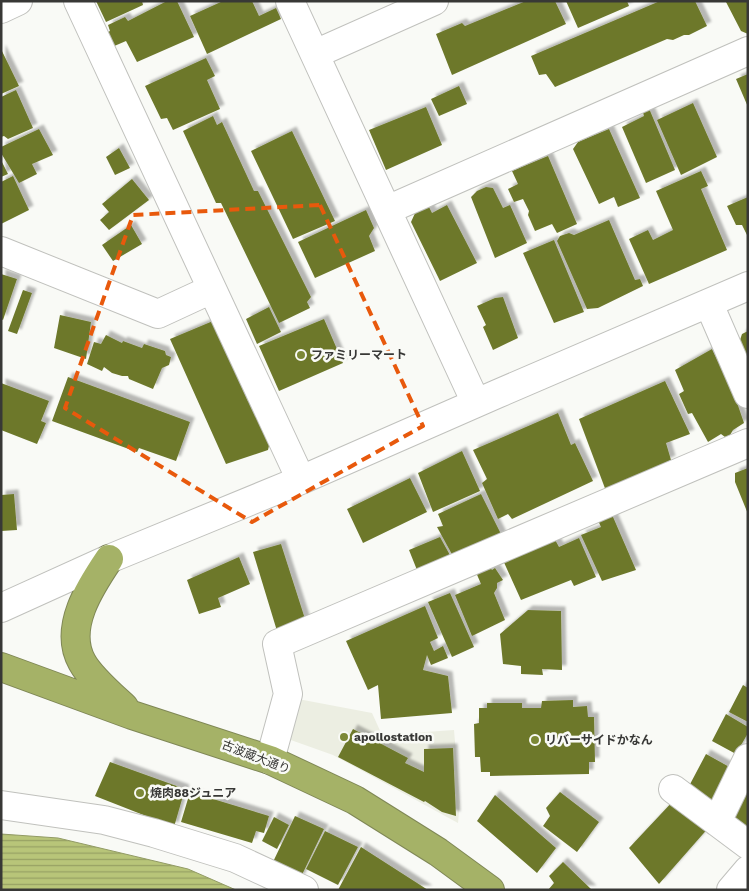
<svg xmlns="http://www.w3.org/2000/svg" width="749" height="891" viewBox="0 0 749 891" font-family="'Work Sans','Noto Sans JP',sans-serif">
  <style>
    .built { fill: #eceee2 }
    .water { fill: url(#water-rules); stroke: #929b65 }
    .building { fill: #6d782c; filter: url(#shadow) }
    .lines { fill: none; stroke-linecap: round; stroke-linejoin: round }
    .minor-casing { stroke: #c0c1bd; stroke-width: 30 }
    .highway-casing { stroke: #7f8756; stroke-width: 30 }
    .minor { stroke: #fff; stroke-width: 28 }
    .highway { stroke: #a5b267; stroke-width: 28 }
    .marked { fill: none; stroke: #e8590c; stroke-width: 4; stroke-dasharray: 10 6; stroke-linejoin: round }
    .poi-dot { fill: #7c8836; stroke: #f9faf6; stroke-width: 2 }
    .labels { text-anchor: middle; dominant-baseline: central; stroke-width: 5; stroke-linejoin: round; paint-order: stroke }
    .poi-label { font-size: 12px; font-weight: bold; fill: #383836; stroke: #f9faf6; text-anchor: start }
    .street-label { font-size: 12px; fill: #383836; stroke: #f9faf6 }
  </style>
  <defs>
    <pattern id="water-rules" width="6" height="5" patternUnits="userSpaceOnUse" patternTransform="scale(1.25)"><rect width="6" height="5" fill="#b8c579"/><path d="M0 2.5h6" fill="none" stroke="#97a164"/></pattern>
    <filter id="shadow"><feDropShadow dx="4.5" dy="-4.5" stdDeviation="1" flood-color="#0004"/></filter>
  </defs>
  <rect width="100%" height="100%" fill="#f9faf6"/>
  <path class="built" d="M298,699L372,713L382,735L454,730L460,802L458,823L333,755L288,739Z"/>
  <path class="water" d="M1,834L58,838L188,869L236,890H1Z"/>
  <path class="building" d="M96,1H142L143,5L106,22Z
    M167,1H177L194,37L137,62L126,41L112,47L106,33L110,31L108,25L125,17L128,21Z
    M223,1H252L259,16L276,8L281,19L207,54L190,16Z
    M526,1H555L566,24L452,75L436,34L462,23L465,26Z
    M566,1H627L629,6L578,28Z
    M660,1H695L707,26L689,35H684L673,40L667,39L555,87L546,74L539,75L531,56Z
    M729,1H748V34L741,31L726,2Z
    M1,49L19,86L1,94Z
    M206,58L215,76L207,80L220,109L173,130L167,118L161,119L145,86Z
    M748,74V107L736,79Z
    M459,86L467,104L439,116L431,99Z
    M16,90L33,128L8,139L4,136L1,137V97Z
    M693,103L717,157L681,175L657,120Z
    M648,106L675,170L646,183L622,127L644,116L642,109Z
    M426,107L442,145L386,170L369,130Z
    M213,116L217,125L222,122L254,191H258L311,297L307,302L310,308L279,323L221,203H216L183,131Z
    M39,129L53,155L32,164L37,174L19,183L1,153V147Z
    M609,129L640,198L618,207L614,197L599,204L573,149L578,142Z
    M292,131L335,221L293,239L251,151Z
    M119,148L130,168L115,175L106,157Z
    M548,156L577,224L557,233L552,224L535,231L528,215L529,211L523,199L514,202L508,189L518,184L512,171Z
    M1,160L8,174L1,177Z
    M701,171L708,186L701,189L727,250L649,284L629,239L648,230L653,240L673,230L656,191Z
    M13,176L29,210L1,224V182Z
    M132,179L149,200L109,230L100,220L109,212L102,204Z
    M486,187L493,188L503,208L510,205L527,243L495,258L471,197L477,191Z
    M748,197V237L742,225H736L727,206Z
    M428,205L432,213L447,205L477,263L440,281L411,222L416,211Z
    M366,210L374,228L369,236L375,251L315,278L298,242Z
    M609,220L635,280L640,279L643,286L598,308L587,309L557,241L560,236L569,233L574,235Z
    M131,225L142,244L113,261L102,245Z
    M554,240L584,312L554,323L523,253Z
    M1,274L17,279L3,320L1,319Z
    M23,290L32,293L17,334L8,331Z
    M503,297L518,338L493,350L483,327L486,325L477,306L495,298Z
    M269,307L281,332L257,344L246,319Z
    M60,315L91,322L86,359L54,348Z
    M324,319L343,363L279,391L259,346Z
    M213,321L248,401L254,398L271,436L268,450L226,464L170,339Z
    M748,331V382L737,349L742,334Z
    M106,335L122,343L123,341L142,348L144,344L165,351L166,355L171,357L169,365L162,368L153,389L129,379L128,376H122L112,373L104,367L102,371L87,364L94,342L101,344Z
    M712,349L733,391L744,423L733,430L730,435L725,437L721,434L708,442L692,413L688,414L679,394L684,391L675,370Z
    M68,377L190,422L176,461L139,448L137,452L52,421Z
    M665,381L690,434L666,443L671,460L606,491L579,419Z
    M1,383L49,401L41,421L46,423L37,444L1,430Z
    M558,413L571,445L575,443L593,481L512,519L508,514L498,519L482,483L487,479L473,450Z
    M462,451L480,491L433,512L418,473Z
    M748,468V514L735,482V473Z
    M410,478L427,512L363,543L347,509Z
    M14,494L17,530L1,531V495Z
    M481,494L502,536L454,558L437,527L443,526L438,514Z
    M610,510L636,570L602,581L581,535L601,527L596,516Z
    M553,536L559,547L579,538L596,577L574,586L571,580L521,600L502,558Z
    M440,537L451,557L417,570L409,550Z
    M281,544L306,622L277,631L253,552Z
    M239,557L250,584L218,598L221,607L199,614L187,580Z
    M488,565L492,570L495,568L503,580L497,583V588L494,593L505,620L472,636L455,595L481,584L475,570Z
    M450,593L474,647L452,657L428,602Z
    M425,606L438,638L430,642L434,651L443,646L448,658L431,665L427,655L423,670L448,676L452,713L381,719L378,685L368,690L346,641Z
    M528,610L561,611L562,670L542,669L543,675L521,674V666L503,664L500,634Z
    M743,685L748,688V722L729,712Z
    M573,700V707L587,706L588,717H594L595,762H589V774L490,776V772H481L480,757H475L474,724L479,723V708H487V703H522V708H541L542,701Z
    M726,714L748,727V733L736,754L712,741Z
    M353,729L408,758L405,763L424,772V749L453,748L456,816L442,812L425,801L424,802L338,757Z
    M706,754L733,769L721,792L708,805L688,788Z
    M110,762L185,789L174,827L95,796Z
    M748,788V834L729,820Z
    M190,792L269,816L264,833L256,831L252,843L181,822Z
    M560,792L599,822L577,852L543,826L550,816L546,808Z
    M495,795L556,848L537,873L477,821Z
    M675,799L710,826L659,884L629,848Z
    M295,816L324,829L300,879L272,864Z
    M274,817L289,825L277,849L262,841Z
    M325,831L358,847L338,885L306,869Z
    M361,847L428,890H338Z
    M563,862L592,890H548L554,883L549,876Z"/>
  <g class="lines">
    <g class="minor-casing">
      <path id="minor" d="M78,1L301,480
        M290,1L476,403
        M1,9L18,1
        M315,54L434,1
        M387,210L748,51
        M1,251L158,314L212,289
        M709,304L748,394
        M1,608L109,559L301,480L497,394L748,286
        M270,760L288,694L277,644L748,443
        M673,789L748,845
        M1,805L104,820L154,833L235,858L304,890
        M717,822L748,758
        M731,890L748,870"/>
    </g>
    <g class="highway-casing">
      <path id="highway" d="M109,559C90,587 63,628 82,662C90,677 111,695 124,707
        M1,667L132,715L270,760L355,800L438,852L490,890"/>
    </g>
    <use href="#minor" class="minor"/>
    <use href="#highway" class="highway"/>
  </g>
  <path class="marked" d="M320,205L423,426L252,522L65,408L133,215Z"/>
  <g class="poi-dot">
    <circle cx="301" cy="355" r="5"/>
    <circle cx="344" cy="737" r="5"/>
    <circle cx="535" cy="740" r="5"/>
    <circle cx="140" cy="793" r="5"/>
  </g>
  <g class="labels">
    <g class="poi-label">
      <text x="311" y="355">ファミリーマート</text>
      <text x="354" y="737">apollostation</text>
      <text x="545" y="740">リバーサイドかなん</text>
      <text x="150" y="793">焼肉88ジュニア</text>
    </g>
    <g class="street-label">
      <text transform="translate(256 757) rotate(21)">古波蔵大通り</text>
    </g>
  </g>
  <rect width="749" height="891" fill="none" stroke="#383836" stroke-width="5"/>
</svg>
